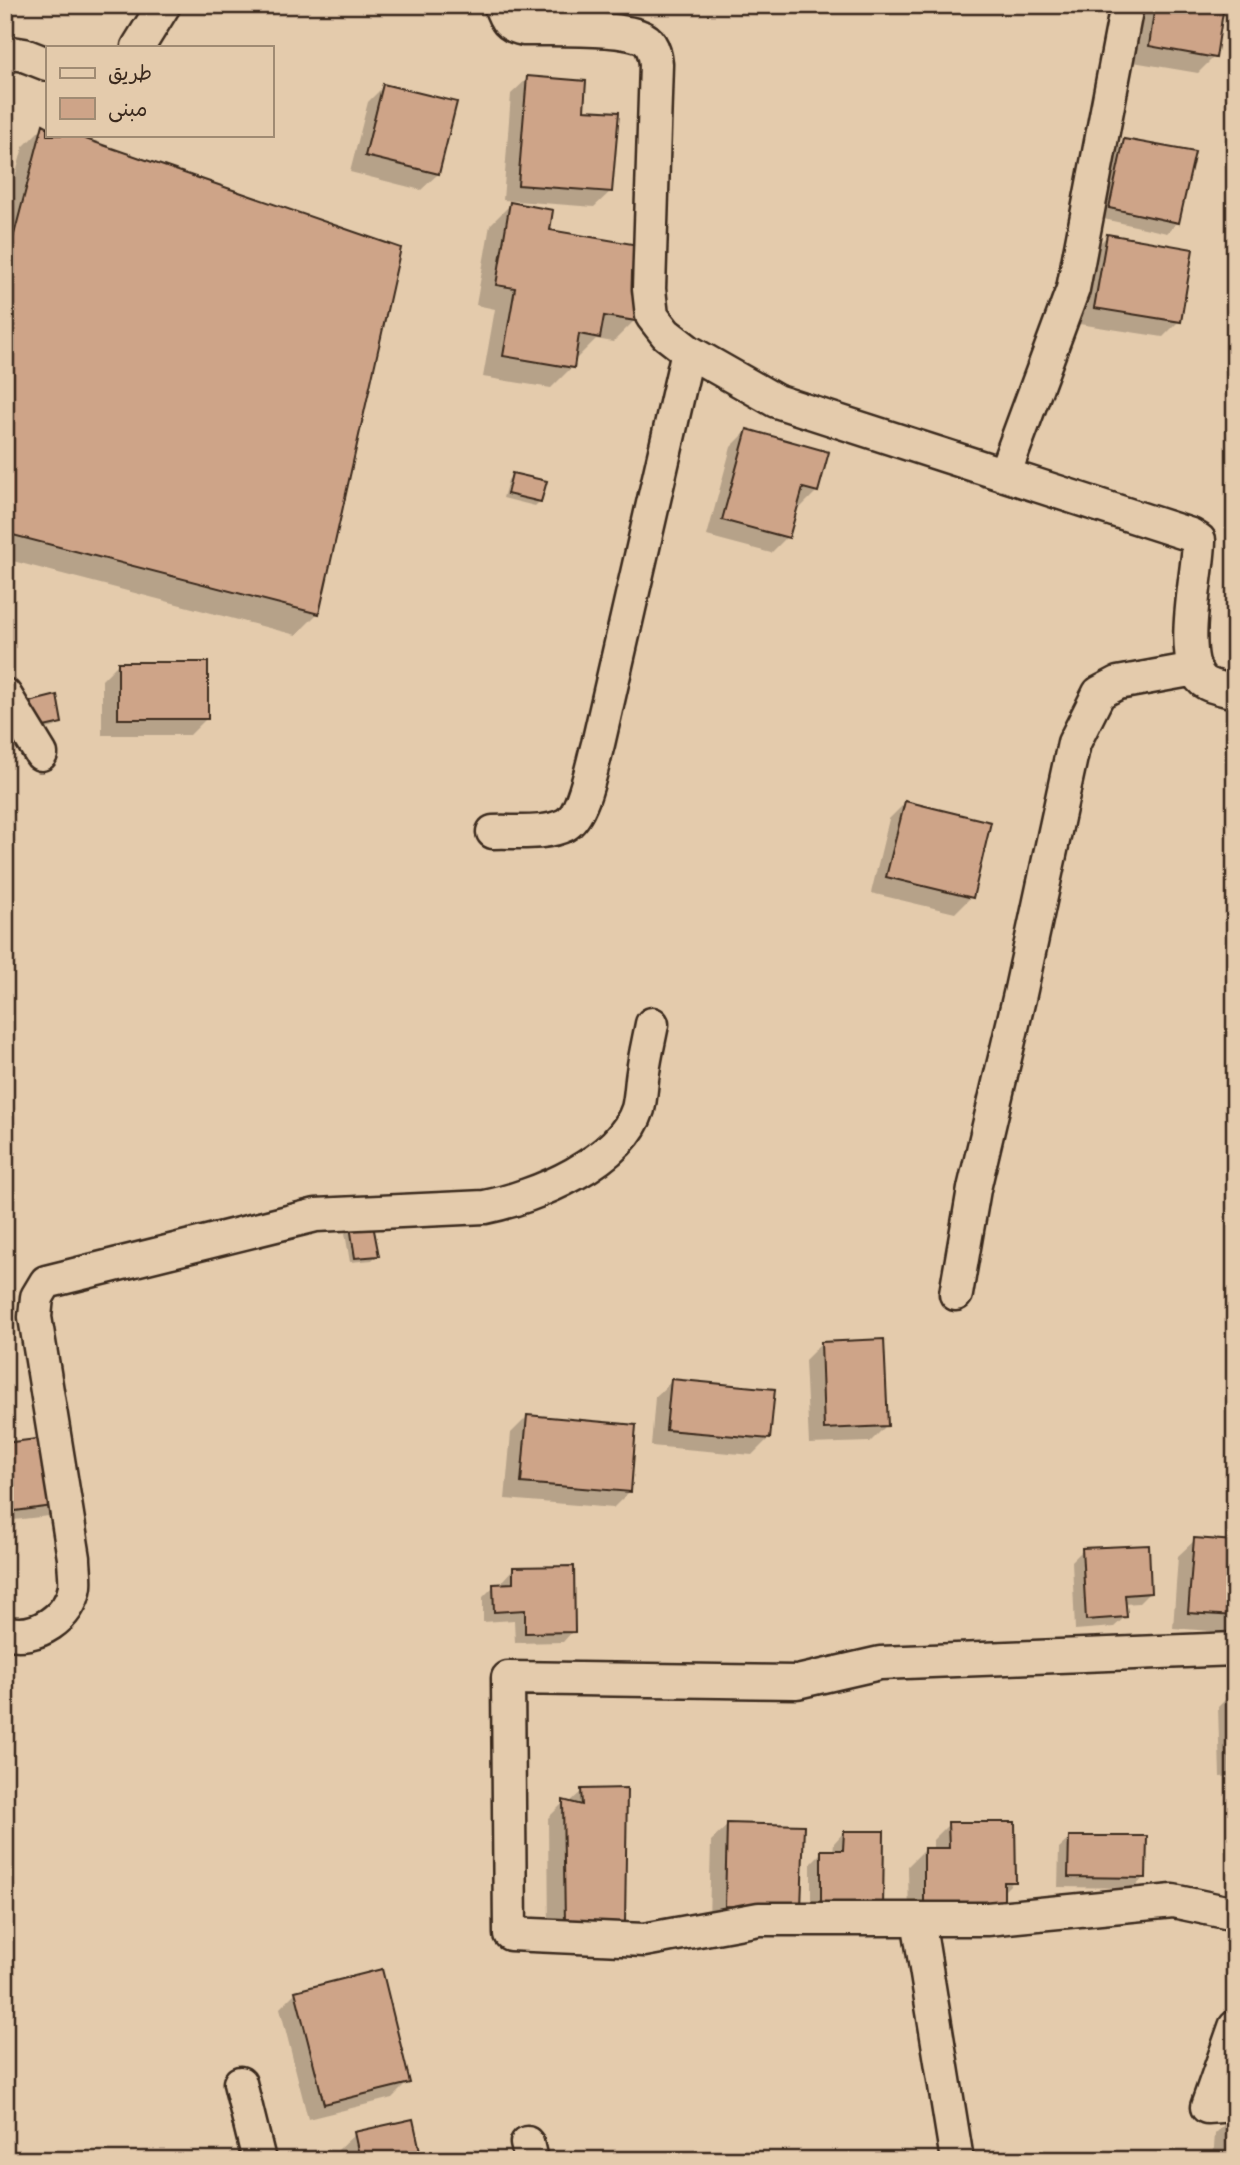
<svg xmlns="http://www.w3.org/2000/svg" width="1240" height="2165" viewBox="0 0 1240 2165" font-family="Delius,'Playpen Sans Arabic',sans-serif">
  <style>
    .shadow { fill: #0003 }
    .building { fill: #cea488; stroke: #3b2a1e; stroke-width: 2 }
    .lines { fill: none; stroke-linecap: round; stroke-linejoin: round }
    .minor-casing { stroke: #3b2a1e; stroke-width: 37 }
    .minor { stroke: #e4cbac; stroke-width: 32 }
  </style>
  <rect width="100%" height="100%" fill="#e4cbac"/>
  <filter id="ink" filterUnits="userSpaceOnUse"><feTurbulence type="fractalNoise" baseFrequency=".0143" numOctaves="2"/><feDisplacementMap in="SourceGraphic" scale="14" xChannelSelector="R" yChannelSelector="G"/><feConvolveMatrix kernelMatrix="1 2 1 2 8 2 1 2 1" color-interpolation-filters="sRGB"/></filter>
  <g filter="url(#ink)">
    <path class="shadow" d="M597,5H670L664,11H631L622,19H597Z
      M1143,5H1223L1214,57L1198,73L1133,62Z
      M528,78L582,111L611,191L594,207L503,200L511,94Z
      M384,86L438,174L421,190L350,172L368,102Z
      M44,126L47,127V135H68L399,250L317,614L296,635L5,559V214L23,147Z
      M1124,141L1178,222L1167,233L1099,218L1114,152Z
      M511,204L548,232L635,320L613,342L596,339L577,358L574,357L572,367L551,388L483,377L495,309L476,305L490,225Z
      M1107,236L1179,321L1163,337L1079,324L1091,252Z
      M747,431L827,453L816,492L800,508L796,507L787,537L771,553L707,536L731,447Z
      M513,475L540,501L535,506L503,498L508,480Z
      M118,664L206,719L190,735H102V680Z
      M29,703L60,722L55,727L30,733L24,708Z
      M905,803L971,897L955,913L871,893L889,819Z
      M350,1228L377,1255L372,1260L350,1262L345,1233Z
      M822,1343L886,1426L870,1442L809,1444L805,1360Z
      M672,1381L768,1439L752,1455L651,1446L655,1397Z
      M528,1416L629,1492L613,1508L505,1499L511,1433Z
      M5,1445L60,1505L49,1516L5,1521Z
      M1195,1540L1235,1543V1633L1173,1628L1178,1556Z
      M1083,1550L1150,1592L1139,1603L1124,1604L1125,1617L1114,1627L1075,1630L1072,1561Z
      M513,1569L573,1631L563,1642L515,1643L514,1620L483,1622V1597L494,1586L503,1585V1580Z
      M1229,1696H1235V1776L1220,1777L1218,1707Z
      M582,1791L623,1923L607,1939H549L548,1818L564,1802L569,1803Z
      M949,1824L1014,1881L1002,1893L909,1923L908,1866L925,1849H933V1840Z
      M728,1825L800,1907L709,1921L711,1841Z
      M844,1832L883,1833L811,1920V1863L822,1852H833L834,1843Z
      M1070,1838L1144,1877L1134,1888L1058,1887L1059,1848Z
      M296,1992L408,2082L392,2098L308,2119L280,2008Z
      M1231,2118L1235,2160H1213L1215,2134Z
      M355,2134L420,2160H341L338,2150Z"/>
    <path class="building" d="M607,5H635V9L607,8Z
      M1155,5H1224L1216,58L1149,46Z
      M527,76L586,81L584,110L619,112L612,192L518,185Z
      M383,84L457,102L439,174L365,156Z
      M43,124L47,126V135H74L401,248L319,614L5,533V269Z
      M1124,139L1195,152L1179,223L1109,208Z
      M510,202L553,210L550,230L650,247L636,321L604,316L600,338L579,334L574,368L503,356L515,288L496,285Z
      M1107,234L1193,249L1181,322L1094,308Z
      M747,429L829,452L818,492L803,488L789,538L722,520Z
      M512,473L547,481L541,502L507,494Z
      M118,662H208V719H118Z
      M57,695L62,723L35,729L29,702Z
      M905,801L991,822L973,898L886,877Z
      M373,1225L379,1256L355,1258L350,1226Z
      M884,1339L888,1426L824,1429L821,1342Z
      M671,1379L775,1389L770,1439L666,1430Z
      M527,1415L636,1425L631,1492L521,1483Z
      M52,1437L61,1505L7,1512L5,1443Z
      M1194,1538L1235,1541V1616L1188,1613Z
      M1149,1545L1151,1593L1125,1595L1127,1617L1086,1620L1082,1548Z
      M574,1566L575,1632L525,1633V1610L494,1612L493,1584L513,1583V1567Z
      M1235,1694V1767H1231L1228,1695Z
      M627,1788L625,1923H565L563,1800L582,1805L581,1789Z
      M948,1822H1015L1016,1882H1004V1907H924V1848H949Z
      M727,1823L804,1825L801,1908L725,1906Z
      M844,1831H884L883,1911L821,1910V1850H843Z
      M1069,1836H1147L1146,1878L1068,1877Z
      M382,1969L410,2083L324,2104L295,1991Z
      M1230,2116H1235V2160H1228Z
      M413,2119L422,2160H360L354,2132Z"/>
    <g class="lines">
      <g class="minor-casing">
        <path id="minor" d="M500,5C505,20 508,26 524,29C551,29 619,27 641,37C652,41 655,54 656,64L649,289L652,316L666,334L688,351L776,401L1191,535L1199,540C1199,573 1177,658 1203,681C1210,687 1226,689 1235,692
          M138,47L164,5
          M5,52L24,55L47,64
          M1004,475L1073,289L1127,5
          M5,695L41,754
          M493,832C514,831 545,835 565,825C584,815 592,764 598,744L688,351
          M956,1294L974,1189L1020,994L1074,743L1099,693L1118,683L1195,669
          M5,1632C36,1641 71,1617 75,1586C76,1577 74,1567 74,1558L35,1317L37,1297L46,1282L316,1215L485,1207C535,1197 621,1162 638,1109C641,1097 641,1084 643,1072C645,1056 649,1040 652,1024
          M1235,1649L880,1663L797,1682L508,1678L510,1934L644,1940L759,1919H987L1173,1901L1235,1914
          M918,1919L957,2160
          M1235,2027L1207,2107L1235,2105
          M240,2083L259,2160
          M527,2143L531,2160"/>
      </g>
      <use href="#minor" class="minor"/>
    </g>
  </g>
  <rect width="1240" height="2165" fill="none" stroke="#e4cbac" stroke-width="28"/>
  <rect x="14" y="14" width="1212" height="2137" fill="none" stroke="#3b2a1e" stroke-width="2.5" filter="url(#ink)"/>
  <rect x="46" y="46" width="228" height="91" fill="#e4cbac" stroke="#a08b73" stroke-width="2"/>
  <rect x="60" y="68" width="35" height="10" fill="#e4cbac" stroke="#a08b73" stroke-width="2"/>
  <text x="108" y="80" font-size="21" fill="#3b2a1e">طريق</text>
  <rect x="60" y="98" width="35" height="21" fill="#cea488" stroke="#a08b73" stroke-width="2"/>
  <text x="108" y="116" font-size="21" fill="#3b2a1e">مبنى</text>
</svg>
